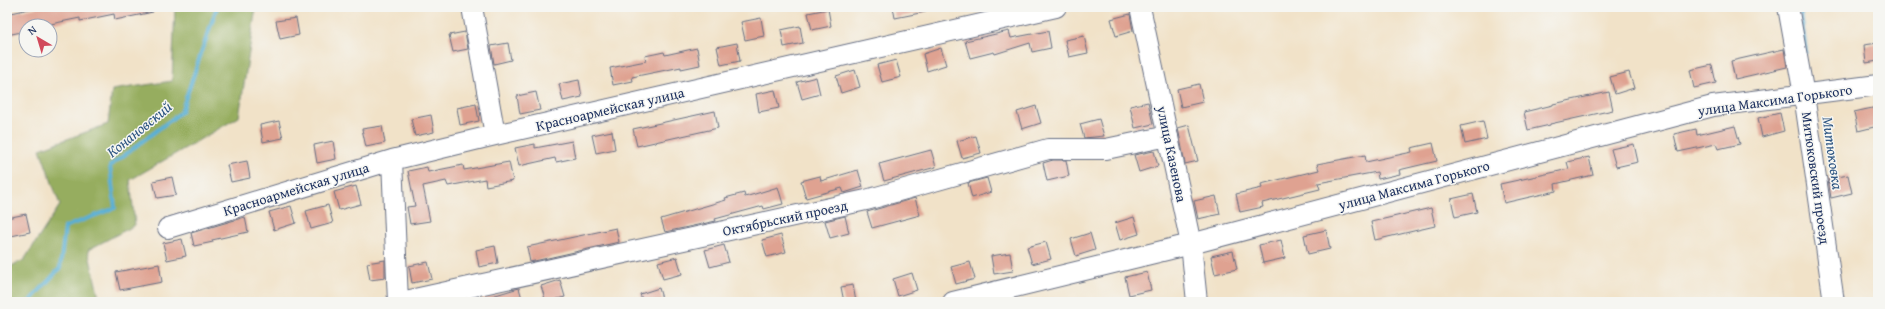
<svg xmlns="http://www.w3.org/2000/svg" width="1885" height="309" viewBox="0 0 1885 309" font-family="'Gentium Book Plus',serif">
  <style>
    .forest { fill: #96ad5e; stroke: #586e5e }
    .lines { fill: none; stroke-linecap: round; stroke-linejoin: round }
    .stream { stroke: #58afd5; stroke-width: 4 }
    .building { fill: #dfa291 }
    .minor-casing { stroke: #666e83; stroke-width: 22 }
    .minor { stroke: #fff; stroke-width: 20 }
    .labels { text-anchor: middle; dominant-baseline: central; stroke-width: 3; stroke-linejoin: round; paint-order: stroke }
    .street-label { font-size: 14px; fill: #1b2f5e; stroke: #f6f6f2 }
    .water-label { font-size: 15px; font-style: italic; fill: #2d5582; stroke: #f6f6f2 }
  </style>
  <rect width="100%" height="100%" fill="#f6f6f2"/>
  <filter id="ink" filterUnits="userSpaceOnUse"><feTurbulence type="fractalNoise" baseFrequency=".025" numOctaves="2"/><feDisplacementMap in="SourceGraphic" scale="8" xChannelSelector="R" yChannelSelector="G"/><feConvolveMatrix kernelMatrix="1 2 1 2 8 2 1 2 1" color-interpolation-filters="sRGB"/></filter>
  <filter id="wash" filterUnits="userSpaceOnUse"><feTurbulence type="fractalNoise" baseFrequency=".012" numOctaves="4" result="noise"/><feDisplacementMap in="SourceGraphic" scale="16" xChannelSelector="R" yChannelSelector="G"/><feGaussianBlur stdDeviation="0.9" result="paint"/><feColorMatrix in="noise" values="0 0 0 0 0 0 0 0 0 0 0 0 0 0 0 0 0 1.4 0 .05"/><feComposite in="paint" operator="in"/></filter>
  <g filter="url(#wash)">
    <rect width="100%" height="100%" fill="#f1e2c8"/>
    <path class="forest" d="M175,7H256L239,117L130,180L135,225L88,250L100,302H7V268L24,260L60,205L40,149L108,124L112,90L172,81Z"/>
    <g class="lines">
      <path class="stream" d="M1800,7L1806,52
        M29,302L60,268L65,227L115,208L110,166L181,112L217,7"/>
    </g>
    <g id="blocks">
      <path class="building" d="M38,7H152L153,12L115,20L114,14L80,21V18L41,26H26V31L7,35V14Z
        M893,7H924L925,12L895,18Z
        M828,9L831,26L812,30L808,13Z
        M1130,14L1133,31L1116,36L1111,19Z
        M296,18L299,35L280,39L276,21Z
        M761,18L764,36L745,40L741,22Z
        M800,26L803,43L784,47L781,30Z
        M1009,31L1011,38L1048,31L1051,48L1032,52L1030,43L995,54L994,52L970,58L965,41Z
        M465,32L468,49L453,52L449,35Z
        M1084,36L1088,53L1069,57L1065,40Z
        M508,43L511,60L494,64L491,46Z
        M737,43L740,61L721,65L717,47Z
        M1878,43V61L1866,63L1864,45Z
        M697,48L700,65L681,69V67L632,77L633,81L613,85L610,68L646,61L645,56L664,52L665,55Z
        M941,48L946,65L927,71L923,54Z
        M1784,49L1787,67L1735,79L1731,61Z
        M896,60L901,77L882,82L877,65Z
        M1712,65L1716,83L1694,88L1690,70Z
        M855,70L860,87L841,93L836,76Z
        M1629,72L1634,88L1615,94L1610,77Z
        M816,77L820,94L802,99L797,82Z
        M579,80L582,97L563,101L559,84Z
        M1199,84L1203,102L1181,107L1177,89Z
        M775,90L779,108L759,112L756,94Z
        M536,92L540,110L520,114L517,96Z
        M1609,92L1613,110L1550,124V125L1528,130L1524,112L1553,105V104Z
        M1148,102L1153,124L1135,128L1130,106Z
        M476,104L479,121L460,125L457,108Z
        M1036,106L1041,123L1022,129L1017,112Z
        M1877,107L1878,126L1858,131L1854,112Z
        M715,111L718,128L637,146L633,129Z
        M1780,113L1784,131L1762,137L1758,118Z
        M431,115L434,132L415,136L411,119Z
        M1099,119L1104,136L1084,138L1080,124Z
        M279,121L283,138L263,142L260,125Z
        M1483,121L1487,139L1465,144L1461,126Z
        M1189,125L1198,161L1185,164L1178,128Z
        M382,126L385,143L366,147L362,129Z
        M1735,126L1740,144L1718,149L1716,144L1678,152L1674,134L1696,129L1697,135Z
        M612,131L615,149L596,153L592,135Z
        M976,136L981,153L962,158L957,141Z
        M333,141L336,159L317,163L314,145Z
        M572,141L575,158L556,162L555,158L519,166L515,148L535,144V148Z
        M1433,143L1437,161L1399,170L1400,174L1378,179L1377,172L1318,183L1320,189L1262,203L1263,207L1240,212L1236,194L1262,188L1261,184L1319,170L1317,164L1365,155L1366,162L1412,152L1411,148Z
        M1634,144L1638,162L1616,167L1611,149Z
        M931,150L936,167L884,181L879,164Z
        M1154,151L1158,166L1139,172L1134,155Z
        M1589,157L1593,175L1555,184L1556,191L1504,203L1500,184L1569,169L1567,162Z
        M1053,160H1066L1069,176L1047,181L1043,163Z
        M247,161L250,178L231,182L227,165Z
        M509,162L513,181L486,186L485,179L448,186L446,181L423,186L430,221L410,224L407,207L415,206L408,171L427,167L428,172L463,165L464,170Z
        M858,170L863,187L844,193L842,188L806,198L801,181L820,176L821,181Z
        M1848,175L1852,193L1831,198L1828,179Z
        M172,177L176,195L157,198L153,181Z
        M987,178L991,192L972,198L968,183Z
        M356,186L361,204L339,210L334,192Z
        M778,187L783,204L764,209L763,206L715,219L716,221L665,232L661,219L726,200L725,198L744,193L745,197Z
        M1473,194L1477,212L1455,217L1451,199Z
        M1216,196L1220,214L1198,219L1194,201Z
        M915,198L920,215L872,228L867,212Z
        M328,205L333,223L311,229L306,211Z
        M291,206L296,223L274,230L269,212Z
        M1431,208L1435,226L1375,240L1371,222Z
        M26,214L30,232L11,236L7,218Z
        M845,216L849,233L830,238L825,221Z
        M245,217L248,232L212,240L213,242L194,246L191,233Z
        M1134,217L1139,234L1120,240L1115,223Z
        M616,228L619,242L530,262L527,247Z
        M1326,230L1330,249L1308,254L1304,235Z
        M1090,233L1095,250L1076,256L1071,239Z
        M781,235L786,252L767,257L762,240Z
        M182,239L186,256L167,260L163,243Z
        M1281,240L1285,258L1263,263L1259,245Z
        M1046,242L1051,259L1032,264L1027,247Z
        M724,245L729,262L710,267L705,250Z
        M495,246L498,263L479,267L476,250Z
        M1233,251L1237,269L1215,274L1211,256Z
        M1010,253L1013,271L994,274L991,256Z
        M677,257L682,274L663,279L658,262Z
        M385,260V278L370,280L367,263Z
        M428,262L432,279L412,283L409,266Z
        M970,262L975,279L956,284L951,267Z
        M159,264L162,282L120,290L116,272Z
        M1147,272L1151,290L1129,295L1125,277Z
        M912,273L917,290L898,296L893,279Z
        M560,280L565,297L546,302L541,286Z
        M853,285L856,302H844L841,287Z
        M519,288L523,302H482V299Z
        M659,288L663,302H643L640,294Z"/>
    </g>
  </g>
  <g filter="url(#ink)">
    <use href="#blocks" fill-opacity="0" stroke="#666e83" stroke-width="1"/>
    <g class="lines">
      <g class="minor-casing">
        <path id="minor" d="M472,7L495,135
          M1140,7L1191,244L1197,302
          M1788,7L1804,95L1834,302
          M392,160L398,302
          M168,228L392,160L495,135L1056,7
          M401,302L866,200L1048,149H1106L1168,136
          M953,302L1191,244L1713,106L1878,85"/>
      </g>
      <use href="#minor" class="minor"/>
    </g>
  </g>
  <g class="labels">
    <g class="street-label">
      <text transform="translate(1775 100) rotate(-8)">улица Максима Горького</text>
      <text transform="translate(610 109) rotate(-13)">Красноармейская улица</text>
      <text transform="translate(1172 154) rotate(78)">улица Казенова</text>
      <text transform="translate(1816 178) rotate(82)">Митюковский проезд</text>
      <text transform="translate(1414 185) rotate(-15)">улица Максима Горького</text>
      <text transform="translate(296 189) rotate(-17)">Красноармейская улица</text>
      <text transform="translate(785 218) rotate(-12)">Октябрьский проезд</text>
    </g>
    <g class="water-label">
      <text transform="translate(139 129) rotate(-39)">Конановский</text>
      <text transform="translate(1833 153) rotate(82)">Митюковка</text>
    </g>
  </g>
  <rect width="1885" height="309" fill="none" stroke="#f6f6f2" stroke-width="24"/>
  <g transform="translate(38 38) rotate(322)"><circle r="19" fill="#f6f6f2" stroke="#9ea6b7"/>
  <path d="M0-3L7 15L0 10L-7 15Z" fill="#d1495b"/>
  <text y="-6" font-size="11" font-weight="bold" text-anchor="middle" fill="#1b2f5e">N</text>
  </g>
</svg>
